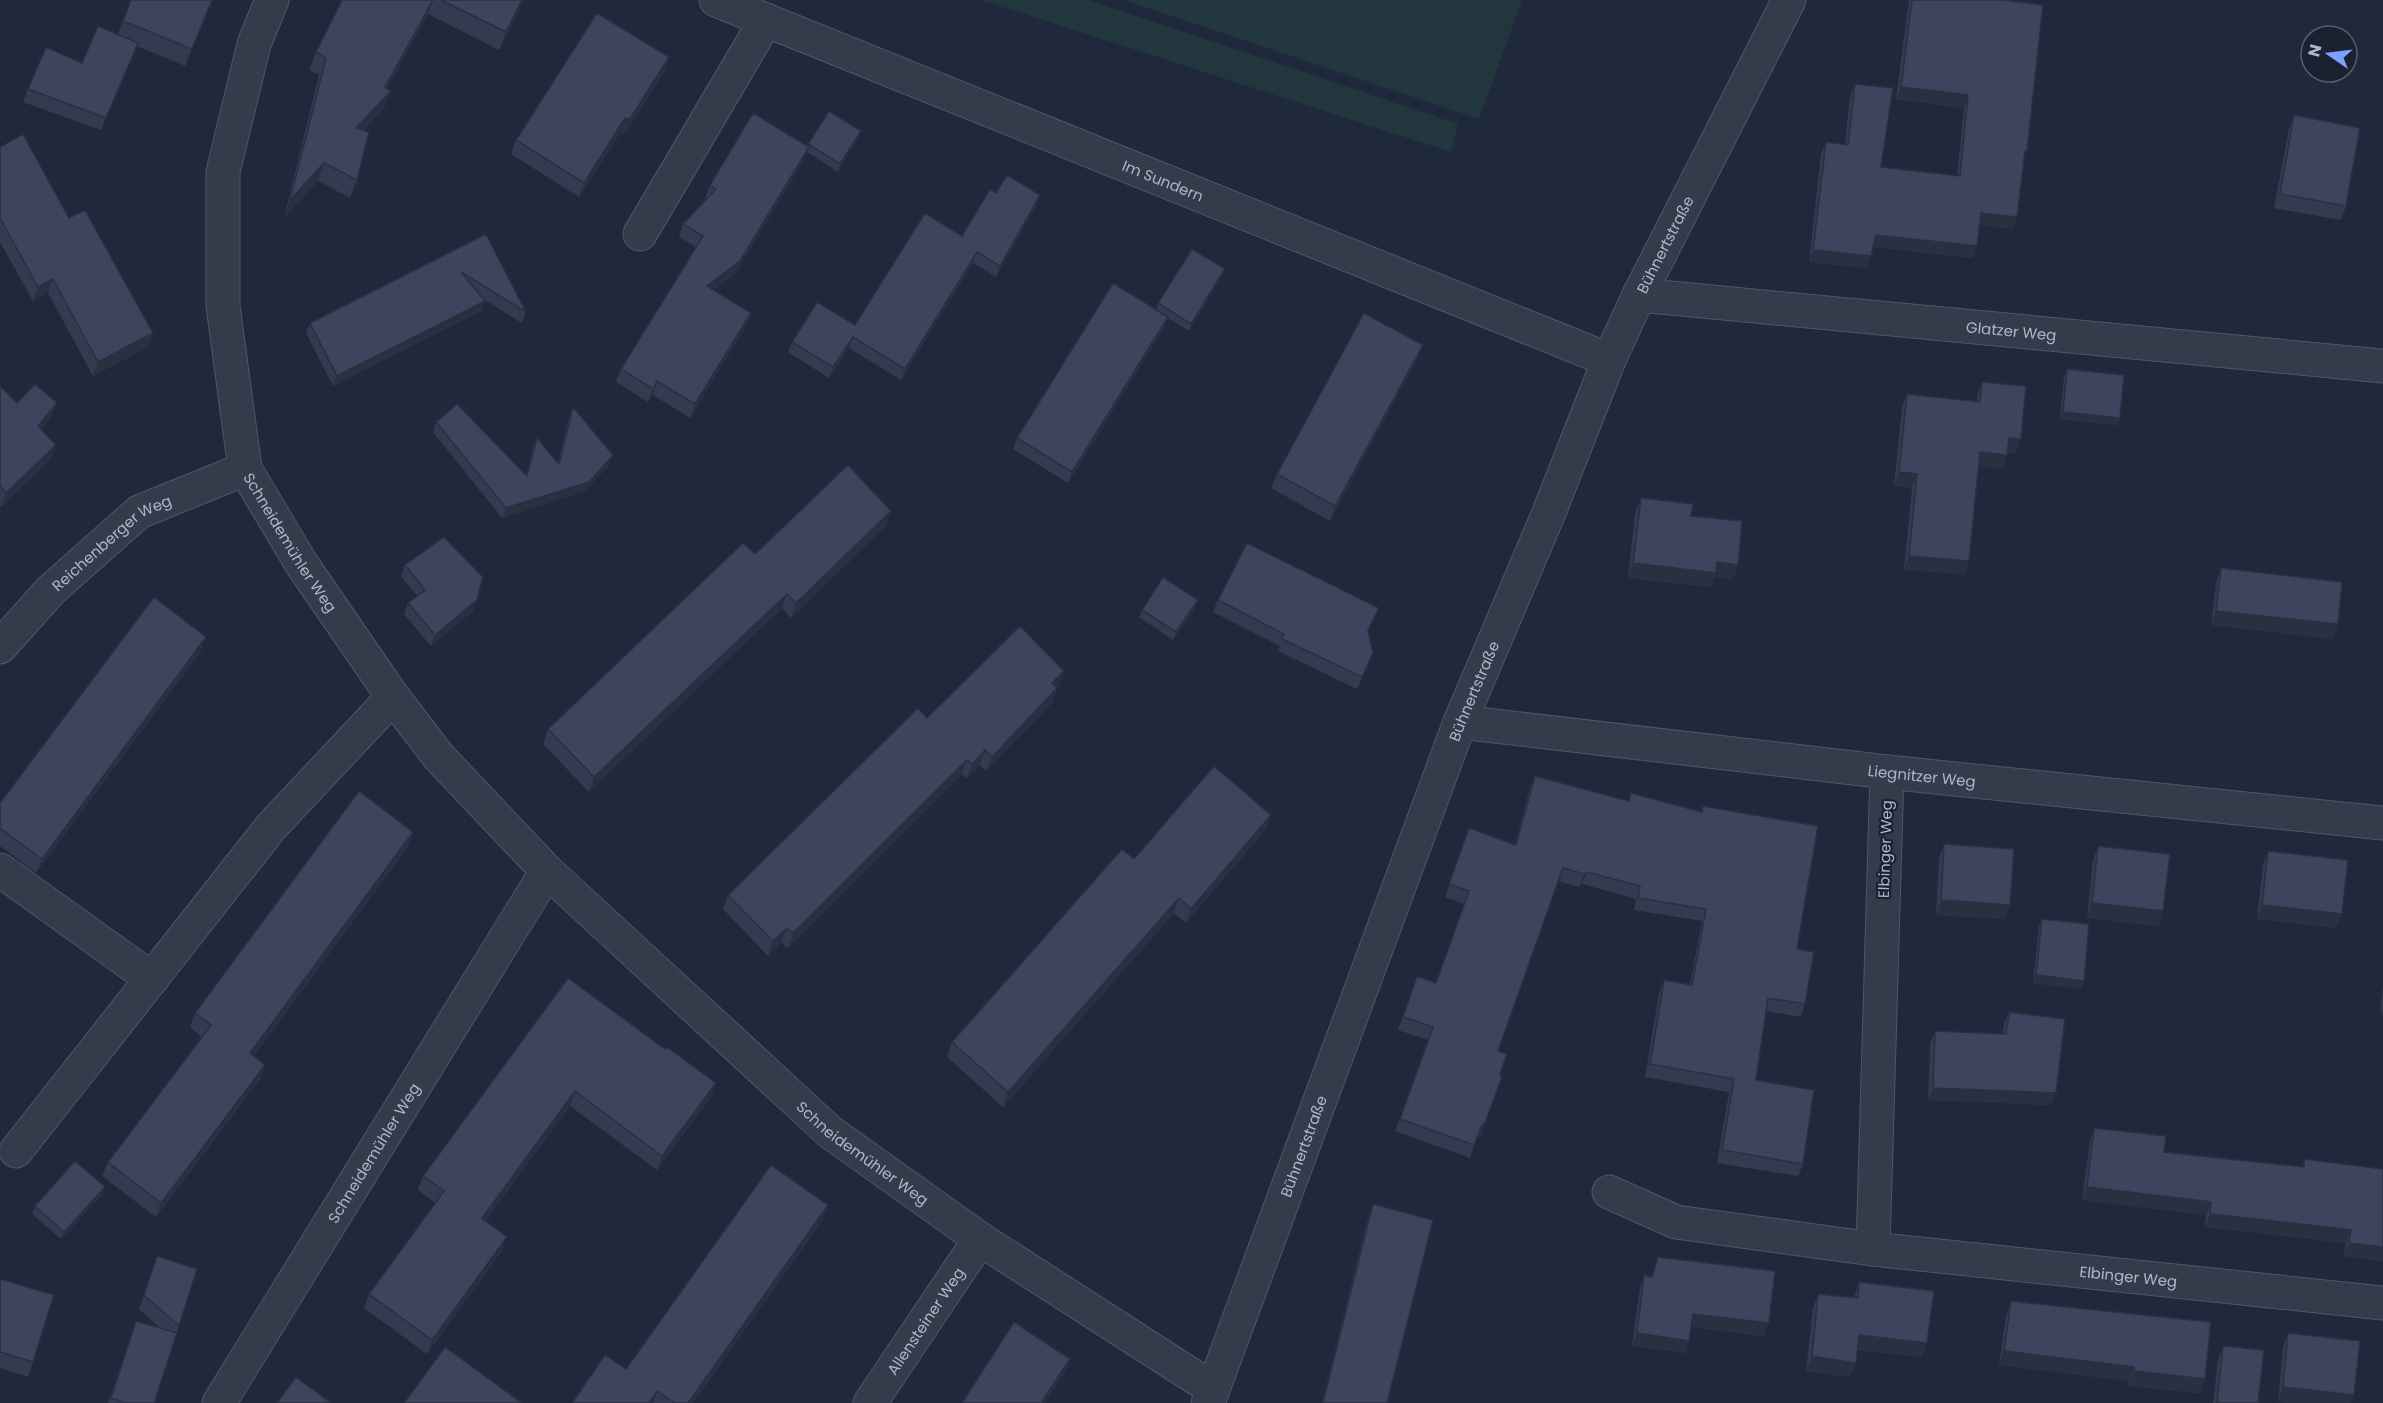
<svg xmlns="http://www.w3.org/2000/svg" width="2383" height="1403" viewBox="0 0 2383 1403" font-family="Poppins,sans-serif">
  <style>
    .pitch { fill: #22373d }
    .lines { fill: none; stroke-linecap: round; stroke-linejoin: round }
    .minor-casing { stroke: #4f5667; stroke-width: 35 }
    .minor { stroke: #343c4c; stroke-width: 33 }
    .wall { fill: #343b50 }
    .shaded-wall { fill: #2a3041 }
    .building { fill: #3c455d; stroke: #2a3041; stroke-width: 1.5 }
    .labels { text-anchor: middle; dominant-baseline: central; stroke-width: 4.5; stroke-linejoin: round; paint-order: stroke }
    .street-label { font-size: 15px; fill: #afb6c8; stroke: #1a2131 }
  </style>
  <rect width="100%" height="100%" fill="#20293c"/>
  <path class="pitch" d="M981,0H1088L1458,124L1451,152Z
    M1123,0H1522L1479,119Z"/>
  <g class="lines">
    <g class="minor-casing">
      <g id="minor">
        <path id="s1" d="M272,0L254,44L223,172V306L245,469L301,563L393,697L439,757L547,871L830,1132L980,1239L1213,1389"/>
        <path id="s2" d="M716,0L1609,360"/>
        <path d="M640,234L766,20"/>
        <path id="s3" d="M1639,295L2383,366"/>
        <path id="s4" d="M0,647L50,591L139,512L245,469"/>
        <path id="s5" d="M1460,722L1887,772L2383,823"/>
        <path id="s6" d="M1887,772L1873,1249L2383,1303"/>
        <path d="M0,870L152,979"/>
        <path d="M16,1151L271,827L393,697"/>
        <path d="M1609,1192L1676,1222L1873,1249"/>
        <path id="s7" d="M219,1403L547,871"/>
        <path id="s8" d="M870,1403L980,1239"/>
        <path id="s9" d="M1208,1403L1460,722L1548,515L1609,360L1639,295L1789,0"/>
      </g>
    </g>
    <use href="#minor" class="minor"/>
  </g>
  <path class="wall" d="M131,0H213L185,66L137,46L101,130L23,102L28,89L82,63L118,34Z
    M342,0H523L517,15L499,50L428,14L387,89L391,91L384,108L364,130L357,180L350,198L318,181L284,218L319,75L309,70L316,52Z
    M1909,0H2004L2023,161L2017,217L2013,229L1980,225L1973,258L1873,247L1866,268L1809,262L1821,154L1826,142L1845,144L1850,96L1855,84L1881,167L1957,176L1964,108L1896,99Z
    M669,57L664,72L625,134L620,133L579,197L511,154L516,140Z
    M2294,115L2346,206L2341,220L2274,208L2289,129Z
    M858,138L838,172L807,152L804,160L735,274L714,290L746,326L690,418L653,395L648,402L616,382L621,369L696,247L679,237L683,224L706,199H705L710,185L807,146L808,144Z
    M0,147L69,218L148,347L93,376L48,293L33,301L0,242Z
    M996,193L1040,195L1036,206L996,277L973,263L901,380L849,348L829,378L788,352L792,342L855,325L962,236Z
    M486,234L526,312L522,323L483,299L481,311L333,386L306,333L310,323Z
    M1222,276L1189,331L1168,318L1164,328L1068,483L1013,449L1017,438L1156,309L1158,303Z
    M1423,345L1417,359L1330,521L1271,488L1277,474Z
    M2067,369L2120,418L2117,425L2060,419L2064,376Z
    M1982,382L2016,453L2008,452L2002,469L1979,466L1964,574L1904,570L1912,488L1894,486L1902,407L1907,394L1977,401V396Z
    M0,386L17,403H57L51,417L41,430L51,459L1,507L0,505Z
    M573,407L609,465L585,491L502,518L433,432L436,422L526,475L533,447L537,438L558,463L569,417Z
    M1641,498L1691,516L1738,565L1733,579L1714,577L1711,587L1628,578L1635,513Z
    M886,526L791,618L782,608L589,792L543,744L548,729Z
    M405,565L477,600L473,611L431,646L404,614L408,603L417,596L401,576Z
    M2221,568L2333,639L2211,625L2216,583Z
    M1218,600L1374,620L1368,632L1369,664L1357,689L1278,651L1280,646L1213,612Z
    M1196,607L1173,640L1139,617L1142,610Z
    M201,651L36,873L0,846V803Z
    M1059,686L1057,688L1052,703L986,771L980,765L967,778L962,774L788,948L781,942L768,956L723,909L728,895L927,718Z
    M1535,776L1628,801L1631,793L1701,812L1703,806L1797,949L1805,1004L1801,1017L1766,1011L1756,1080L1803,1164L1798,1176L1717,1163L1729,1092L1645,1077L1659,993L1664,980L1690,984L1702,921L1634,910L1636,899L1582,884L1579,887L1558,881L1498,1051L1481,1136L1477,1137L1470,1158L1395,1131L1428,1040L1398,1030L1412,989L1436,983L1464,904L1445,897L1469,828L1515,845L1530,788Z
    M1271,815L1266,829L1186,923L1174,913L1003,1107L947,1057L952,1042L1134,859Z
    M413,832L408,847L254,1056L265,1065L260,1079L156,1217L102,1176L108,1162L202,1037L190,1027L195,1013Z
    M1944,844L2005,919L1936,915L1939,859Z
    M2098,846L2163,911L2158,926L2087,918L2093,860Z
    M2268,851L2336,928L2257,919L2263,865Z
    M2042,919L2081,989L2033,983L2039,926Z
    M568,978L711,1097L657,1170L570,1106L485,1221L502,1251L427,1354L364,1308L369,1294L435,1203L418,1190L423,1176Z
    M2383,986V1016L2380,1015Z
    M2009,1012L2051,1105L1928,1100L1930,1043L1935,1031L2003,1034L2004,1024Z
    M2094,1128L2164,1152L2302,1167L2304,1159L2383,1169V1261L2344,1256L2346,1243L2205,1227L2206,1215L2082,1200L2090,1141Z
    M105,1187L102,1195L61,1239L32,1214L35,1206Z
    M1373,1204L1387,1403H1322L1368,1218Z
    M822,1221L693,1403H572L626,1369Z
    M157,1256L197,1269L154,1403H108L136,1321L161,1329L139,1309Z
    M1658,1257L1764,1336L1691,1327L1685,1353L1632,1346L1640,1288L1644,1275L1651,1277Z
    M0,1279L33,1362L28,1377L0,1368Z
    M1859,1282L1922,1357L1857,1350L1856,1363L1850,1377L1806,1371L1813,1308L1818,1294L1854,1298Z
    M2011,1301L2200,1393L2128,1386L2129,1381L1999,1365L2006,1316Z
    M2288,1333L2351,1403L2278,1402L2283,1347Z
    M2223,1346L2258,1403H2213L2218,1360Z"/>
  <path class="shaded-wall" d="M212,0H213L185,66L192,49Z
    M433,0L428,14L379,104L391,91L384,108L350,146L356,128L385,87Z
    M523,0L517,15L499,50L506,32Z
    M138,43L134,55L101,130L106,118Z
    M669,57L664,72L625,134L620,133L579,197L584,183L625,118Z
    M1901,87L1968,95L1964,108L1896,99Z
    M861,131L858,138L838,172L840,164Z
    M809,147L804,160L735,274L702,299L707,286Z
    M324,163L318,181L284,218L290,200Z
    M1040,195L1036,206L996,277L1000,266Z
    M1981,213L2017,217L2013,229L1977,225Z
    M1876,235L1977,246L1973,258L1871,247Z
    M1813,250L1871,256L1866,268L1809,262Z
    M977,252L973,263L901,380L905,369Z
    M1225,269L1222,276L1189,331L1191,324Z
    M53,279L48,293L33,301L38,287Z
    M485,301L481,311L333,386L337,376Z
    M751,313L746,326L690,418L695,404Z
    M1168,317L1164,328L1068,483L1072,472Z
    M153,333L148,347L93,376L98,362Z
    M853,337L849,348L829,378L833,367Z
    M1423,345L1417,359L1330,521L1335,506Z
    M657,381L653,395L648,402L653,389Z
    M57,403L51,417L33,440L38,426Z
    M2063,412L2120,418L2117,425L2060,419Z
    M2009,438L2021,439L2016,453L2004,452Z
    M56,445L51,459L1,507L6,493Z
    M1980,452L2007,455L2002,469L1975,466Z
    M613,455L609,465L585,491L502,518L506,508Z
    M1899,472L1917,474L1912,488L1894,486Z
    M891,511L886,526L791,618L796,603Z
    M1909,556L1969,561L1964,574L1904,570Z
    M1717,562L1738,565L1733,579L1714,577L1711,587L1628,578L1633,563Z
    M787,594L782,608L589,792L594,777Z
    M477,600L473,611L431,646L435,635Z
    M1198,600L1196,607L1173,640L1176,632Z
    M1379,608L1374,620L1364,642L1368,630Z
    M2216,611L2338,624L2333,639L2211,625Z
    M206,637L201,651L36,873L42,859Z
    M1373,653L1369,664L1357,689L1362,677Z
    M1064,671L1059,686L1047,698L1052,683Z
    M1057,688L1052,703L986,771L992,757Z
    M985,750L980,765L967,778L972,764Z
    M967,760L962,774L788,948L793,933Z
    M1271,815L1266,829L1186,923L1191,909Z
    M413,832L408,847L245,1068L250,1053Z
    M1587,872L1582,884L1579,887L1584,874Z
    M1179,898L1174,913L1003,1107L1008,1092Z
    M1941,900L2010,905L2005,919L1936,915Z
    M2092,903L2163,911L2158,926L2087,918Z
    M2262,905L2342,914L2336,928L2257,919Z
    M787,928L781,942L768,956L773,941Z
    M2036,975L2084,981L2081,989L2033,983Z
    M2382,1008L2383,1016L2380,1015Z
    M265,1065L260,1079L156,1217L161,1203Z
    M716,1083L711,1097L657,1170L662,1156Z
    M1933,1088L2056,1093L2051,1105L1928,1100Z
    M575,1091L570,1106L477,1233L482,1218Z
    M1485,1123L1481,1136L1477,1137L1482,1125Z
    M105,1187L102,1195L61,1239L64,1232Z
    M2087,1187L2211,1202L2206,1215L2082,1200Z
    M828,1205L822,1221L693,1403H688Z
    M2210,1214L2351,1230L2346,1243L2205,1227Z
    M507,1237L502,1251L427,1354L432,1340Z
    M2349,1243L2383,1247V1261L2344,1256Z
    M1693,1314L1769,1323L1764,1336L1688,1326Z
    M1637,1333L1689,1341L1685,1353L1632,1346Z
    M1859,1335L1927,1343L1922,1357L1854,1349Z
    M2004,1351L2134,1367L2129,1381L1999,1365Z
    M1812,1356L1856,1363L1850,1377L1806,1371Z
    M1070,1359L1065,1373L1045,1403H1041Z
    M2134,1371L2205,1379L2200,1393L2128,1386Z
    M2283,1387L2354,1395L2351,1403H2290L2278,1402Z
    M657,1391L653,1403H649Z"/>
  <path class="building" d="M131,0H212L192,49L123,21Z
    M342,0H433L385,87L391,91L356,128L369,132L357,180L324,163L290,200L326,58L316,52Z
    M441,0H522L506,32Z
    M1912,0H2004L2043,5L2027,151H2025L2017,217L1981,213L1977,246L1876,235L1871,256L1813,250L1826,142L1848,145L1855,84L1893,88L1881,167L1960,176L1968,95L1901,87Z
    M597,13L669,57L630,119L625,118L584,183L516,140Z
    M98,26L138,43L106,118L28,89L46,47L82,63Z
    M829,111L861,131L840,164L808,144Z
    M753,113L809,147L740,261L707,286L751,313L695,404L657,381L653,389L621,369L703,236L683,224L716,189L710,185Z
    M2294,115L2360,128L2346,206L2280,194Z
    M23,134L69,218L85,210L153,333L98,362L53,279L38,287L0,218V147Z
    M1007,175L1040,195L1000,266L977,252L905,369L853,337L833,367L792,342L817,302L855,325L925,213L962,236L990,189L996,193Z
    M486,234L526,312L461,272L485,301L337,376L310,323Z
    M1192,249L1225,269L1191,324L1158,303Z
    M1113,283L1168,317L1072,472L1017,438Z
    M1364,313L1423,345L1335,506L1277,474Z
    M2067,369L2124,375L2120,418L2063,412Z
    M1982,382L2026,386L2021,439L2009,438L2007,455L1980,452L1969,561L1909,556L1917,474L1899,472L1907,394L1980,402Z
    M35,384L57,403L38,426L56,445L6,493L0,486V386L17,403Z
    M457,404L527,476L537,438L559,464L573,407L613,455L589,482L506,508L436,422Z
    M848,465L891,511L796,603L787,594L594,777L548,729L743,543L755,554Z
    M1641,498L1693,504L1691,516L1742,521L1738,565L1717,562L1716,573L1633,563Z
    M444,537L483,577L477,600L435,635L408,603L425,590L405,565Z
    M1247,543L1379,608L1368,630L1373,653L1362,677L1282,639L1284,634L1218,600Z
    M2221,568L2342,582L2338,624L2216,611Z
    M1163,577L1198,600L1176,632L1142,610Z
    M154,597L206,637L42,859L0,828V803Z
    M1020,626L1064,671L1052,683L1057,688L992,757L985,750L972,764L967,760L793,933L787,928L773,941L728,895L918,708L927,718Z
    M1214,766L1271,815L1191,909L1179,898L1008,1092L952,1042L1122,849L1134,859Z
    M1535,776L1629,801L1631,793L1702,812L1703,806L1818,826L1797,949L1814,952L1805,1004L1768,998L1756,1080L1814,1090L1803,1164L1722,1150L1734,1079L1650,1064L1664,980L1692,985L1706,909L1638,898L1640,886L1587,872L1584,874L1563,868L1498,1051L1507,1054L1500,1074L1502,1077L1485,1123L1482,1125L1474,1145L1400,1119L1433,1027L1403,1017L1417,976L1436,983L1469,891L1449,884L1469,828L1516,845Z
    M359,791L413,832L250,1053L265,1065L161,1203L108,1162L211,1025L195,1013Z
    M1944,844L2014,849L2010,905L1941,900Z
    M2098,846L2170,854L2163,911L2092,903Z
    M2268,851L2348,860L2342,914L2262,905Z
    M2042,919L2089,924L2084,981L2036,975Z
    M568,978L665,1049L667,1047L716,1083L662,1156L575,1091L482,1218L507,1237L432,1340L369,1294L444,1191L423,1176Z
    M2009,1012L2065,1019L2056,1093L1933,1088L1935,1031L2006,1034Z
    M2094,1128L2166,1136L2164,1152L2304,1167V1159L2383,1169V1247L2349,1243L2351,1230L2210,1214L2211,1202L2087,1187Z
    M75,1161L105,1187L64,1232L35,1206Z
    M771,1165L828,1205L688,1403H675L657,1391L649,1403H572L605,1355L626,1369Z
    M1373,1204L1433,1220L1387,1403H1323Z
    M157,1256L197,1269L179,1326L144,1295Z
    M1658,1257L1775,1271L1769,1323L1693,1314L1689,1341L1637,1333L1644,1275L1652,1277Z
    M0,1279L54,1295L33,1362L0,1352Z
    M1859,1282L1934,1291L1927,1343L1859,1335L1856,1363L1812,1356L1818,1294L1858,1298Z
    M2011,1301L2211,1322L2205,1379L2134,1371V1367L2004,1351Z
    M136,1321L177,1333L154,1403H126L111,1398Z
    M1014,1322L1070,1359L1041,1403H962Z
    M2288,1333L2360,1341L2354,1395L2283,1387Z
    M2223,1346L2264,1350L2258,1403H2217Z
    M445,1347L522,1403H404Z
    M296,1377L331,1403H277Z"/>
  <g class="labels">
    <g class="street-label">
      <text stroke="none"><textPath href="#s2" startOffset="482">Im Sundern</textPath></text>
      <text stroke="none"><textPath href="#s9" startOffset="1246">Bühnertstraße</textPath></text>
      <text stroke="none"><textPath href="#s3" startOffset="374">Glatzer Weg</textPath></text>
      <text stroke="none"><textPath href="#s1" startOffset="564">Schneidemühler Weg</textPath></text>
      <text stroke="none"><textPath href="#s4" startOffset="154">Reichenberger Weg</textPath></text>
      <text stroke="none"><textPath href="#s9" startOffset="760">Bühnertstraße</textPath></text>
      <text stroke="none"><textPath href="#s5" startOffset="465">Liegnitzer Weg</textPath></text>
      <text transform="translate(1885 849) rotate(-88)">Elbinger Weg</text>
      <text stroke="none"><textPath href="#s9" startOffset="274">Bühnertstraße</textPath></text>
      <text stroke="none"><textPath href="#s1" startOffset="1406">Schneidemühler Weg</textPath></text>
      <text stroke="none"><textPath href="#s7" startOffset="294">Schneidemühler Weg</textPath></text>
      <text stroke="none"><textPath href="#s6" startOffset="734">Elbinger Weg</textPath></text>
      <text stroke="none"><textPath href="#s8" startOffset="99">Allensteiner Weg</textPath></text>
    </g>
  </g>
  <g transform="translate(2329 54) rotate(284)"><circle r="28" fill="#1a2131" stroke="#565d6d" stroke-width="1.5"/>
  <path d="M0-4.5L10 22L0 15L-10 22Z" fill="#7ea1ff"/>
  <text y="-9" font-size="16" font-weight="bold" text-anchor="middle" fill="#afb6c8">N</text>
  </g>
</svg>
